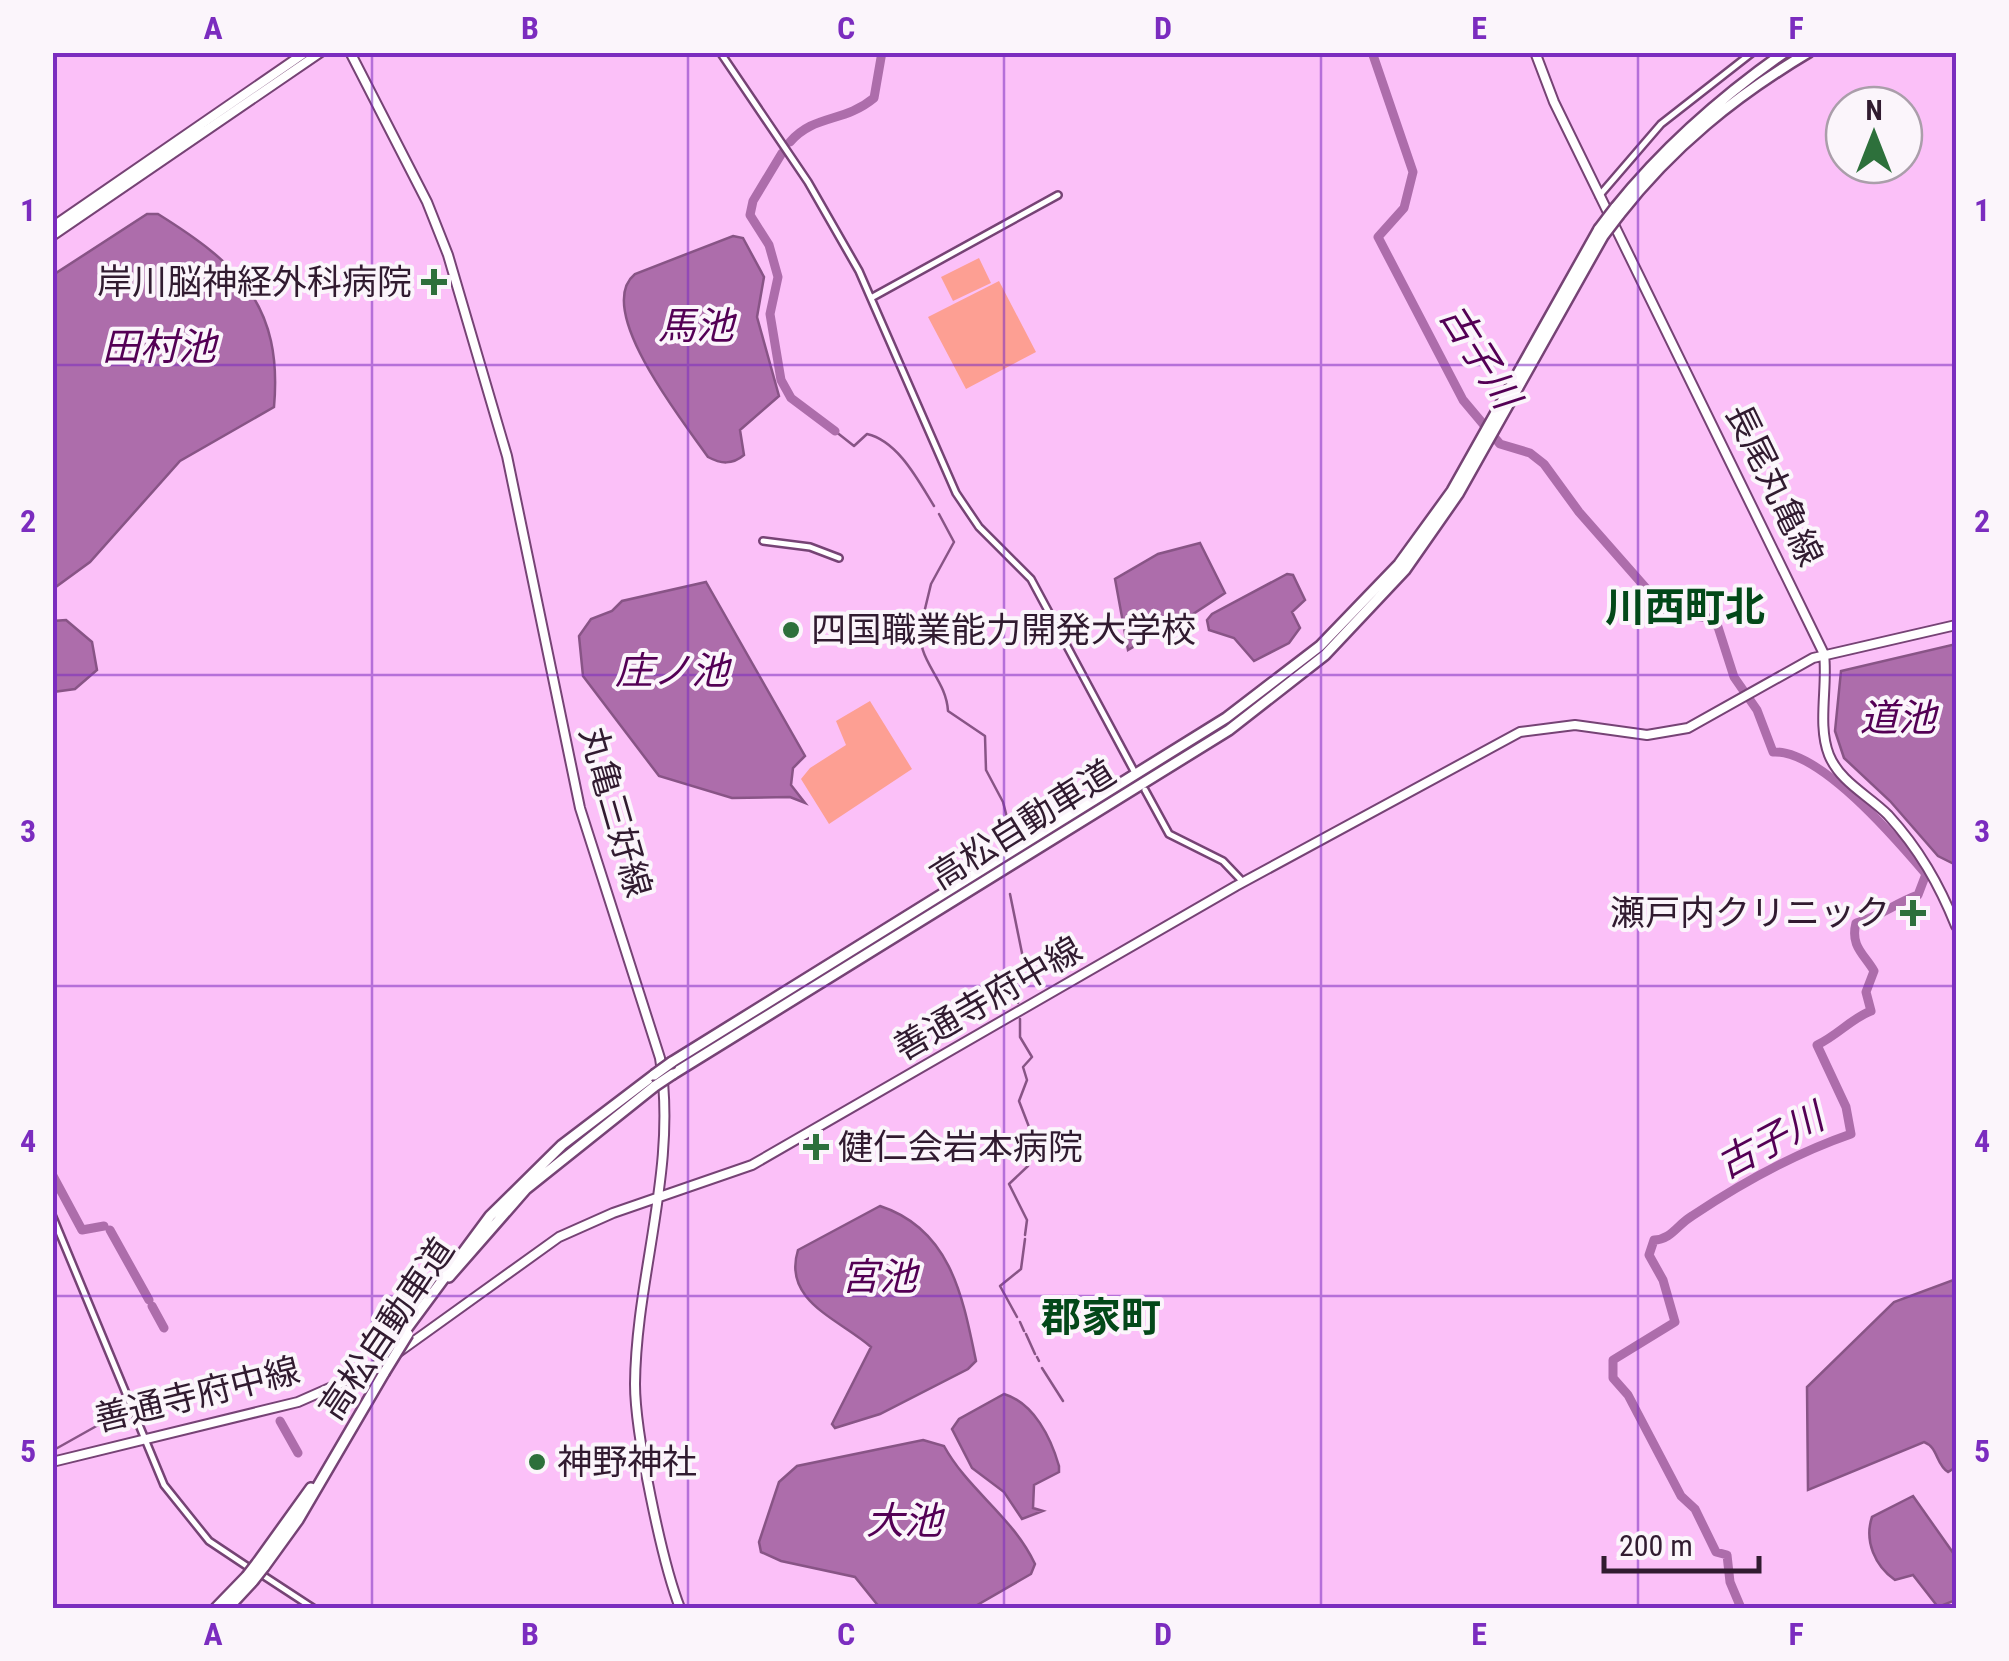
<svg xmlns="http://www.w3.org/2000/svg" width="2009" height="1661" viewBox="0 0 2009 1661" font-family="'Roboto Condensed','Noto Sans JP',sans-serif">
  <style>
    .green { fill: #fd9f93 }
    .water { fill: #ad6dab; stroke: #885486; stroke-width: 2.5 }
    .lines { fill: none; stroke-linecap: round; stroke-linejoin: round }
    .stream { stroke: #885486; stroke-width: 2.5 }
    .river { stroke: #ad6dab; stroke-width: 9 }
    .tertiary-casing { stroke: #764375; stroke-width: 10 }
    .primary-casing { stroke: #764375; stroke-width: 12 }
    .trunk-casing { stroke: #764375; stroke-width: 12 }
    .motorway-casing { stroke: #764375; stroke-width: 14 }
    .tertiary { stroke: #fff; stroke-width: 5 }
    .primary { stroke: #fff; stroke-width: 8 }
    .trunk { stroke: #fff; stroke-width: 8 }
    .motorway { stroke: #fff; stroke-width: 9 }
    .motorway-bridge-casing { stroke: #764375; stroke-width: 14; stroke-linecap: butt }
    .motorway-bridge { stroke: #fff; stroke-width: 9 }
    .grid { fill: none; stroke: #7b2cbf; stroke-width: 2.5; stroke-opacity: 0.55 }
    .poi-dot { fill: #2d703b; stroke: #fbf5fb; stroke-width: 4 }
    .labels { text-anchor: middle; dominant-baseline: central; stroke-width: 8; stroke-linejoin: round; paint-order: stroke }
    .poi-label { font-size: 35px; fill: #311b30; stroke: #fbf5fb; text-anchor: start }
    .street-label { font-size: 35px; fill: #311b30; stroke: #fbf5fb }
    .water-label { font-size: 38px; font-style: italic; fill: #540055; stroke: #fbf5fb }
    .quarter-label { font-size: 40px; font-weight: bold; fill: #034819; stroke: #fbf5fb }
    .neatline { fill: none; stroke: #7b2cbf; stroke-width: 4 }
    .grid-label { font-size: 32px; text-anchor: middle; font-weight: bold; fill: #7b2cbf }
  </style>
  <rect width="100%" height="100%" fill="#fbc0f8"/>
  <path class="green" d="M979,258L991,283L953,301L941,277Z
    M999,281L1036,352L966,389L928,317Z
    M870,701L912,769L829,824L801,779L810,768L846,745L836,721Z"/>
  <path class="water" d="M147,214H158C238,264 283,305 274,407L180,461L90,562L53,589V275Z
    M733,236L743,238L764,277L757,317L779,396L740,430L744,455C732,465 721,464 708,457C686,425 592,309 635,274Z
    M1200,543L1225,593L1190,616L1155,622L1145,640L1128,650L1115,579L1158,554Z
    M1287,574L1293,575L1305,600L1292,612L1300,628L1289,643L1254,661L1234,638L1209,630L1207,620L1212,614Z
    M706,582L805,756L793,768L791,785L805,803L790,797L732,798L659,776L583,676L579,636L591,619L612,611L622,601Z
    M66,620L92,642L97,670L75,689L53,692V621Z
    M1956,644V865L1938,856L1890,801L1844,758L1835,731L1841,671Z
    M880,1206C951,1229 963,1298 976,1361L968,1369L880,1414L835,1428L832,1424L871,1347C839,1319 782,1301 798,1250Z
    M1956,1279V1467L1948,1472C1936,1465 1938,1447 1924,1442L1808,1490L1807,1387L1894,1302Z
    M1004,1394C1034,1403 1051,1438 1059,1466V1472L1034,1485L1033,1508L1043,1511L1022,1519L1004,1492L972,1468L952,1429L959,1419Z
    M923,1440L944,1446C968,1490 1013,1517 1035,1564L1031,1574L972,1608H880L855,1577L781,1561L761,1552L759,1542L779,1482L797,1466Z
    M1913,1496L1956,1557V1600L1938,1607L1913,1575L1895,1580C1875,1566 1864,1541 1872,1517Z"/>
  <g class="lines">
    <path class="stream" d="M835,431L854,446L867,434C898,441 918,480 934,506
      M924,613L931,584L954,542L939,514
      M922,622C913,660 946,676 948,711L985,736L986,770L1003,802L1010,829
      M1010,894L1023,958L1016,985L1018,1003
      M1020,1019V1037L1032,1057L1023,1067L1027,1080L1019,1101L1036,1145L1028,1166L1009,1184L1027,1220L1025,1235
      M1017,1317L1000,1286L1021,1269L1025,1239
      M1020,1322L1024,1331
      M1026,1334L1035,1354
      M1037,1357L1039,1361
      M1042,1368L1063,1401
      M52,1451L125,1410"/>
    <path class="river" d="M1372,52L1413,172L1404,208L1378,237L1463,400L1500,444L1530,453L1544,464L1579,512L1667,612L1709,618L1718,627L1734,677L1757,710L1773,752C1820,749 1897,840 1926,874L1918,895C1895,903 1880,917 1856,923C1850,946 1864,954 1874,971L1866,992L1871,1011C1852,1018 1838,1035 1817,1045L1846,1107L1851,1134C1796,1153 1740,1184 1692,1216C1678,1224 1671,1240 1654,1240L1649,1255L1663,1280L1675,1322L1613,1360V1378L1628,1395L1681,1496L1695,1509L1716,1552L1727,1555L1730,1582L1741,1608
      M790,142C814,114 844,123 874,98L882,52
      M782,153L753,201L750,215L769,245L778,277L770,314L781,380L791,398L835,431
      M53,1176L82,1230L104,1226
      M110,1230L149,1300
      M152,1306L164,1328
      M280,1421L298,1453"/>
    <g class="tertiary-casing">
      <path id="tertiary" d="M720,52L808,182L859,271L956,493L979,527L1031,579L1134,771
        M1599,196L1661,124L1753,52
        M871,298L1058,195
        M763,541L810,547L839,558
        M1145,790L1169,834L1223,861L1243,882
        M52,1215L164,1485L209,1541L251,1569
        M261,1574L313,1608"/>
    </g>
    <g class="primary-casing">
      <path id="primary" d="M350,52L427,202L448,255L507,456L580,808L660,1058C678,1167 636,1275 635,1384C635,1433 662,1562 680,1608
        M1535,52L1554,102L1824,654C1828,686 1817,725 1829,755C1840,782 1868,795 1888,815C1919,849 1939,884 1956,926
        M52,1462L298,1402L357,1376L396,1354L559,1237L613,1213L752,1165L1236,886L1520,732L1575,725L1647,735L1688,728L1813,658L1956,625"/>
    </g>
    <g class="trunk-casing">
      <path id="trunk" d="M52,227L306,52
        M52,236L321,52"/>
    </g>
    <g class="motorway-casing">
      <path id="motorway" d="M1615,208C1664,147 1721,97 1785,52
        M1619,215C1672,147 1735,96 1809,52
        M672,1062L1226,718L1320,646L1399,564L1452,491L1599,229
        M673,1074L1229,730L1325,655L1405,570L1458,494L1603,236
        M449,1277L526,1189L655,1086
        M396,1343L490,1216L562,1145L654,1075
        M257,1563L311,1488
        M264,1567L298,1520L384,1373
        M216,1608L247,1576
        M228,1608L253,1581"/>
    </g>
    <use href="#tertiary" class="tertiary"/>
    <use href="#primary" class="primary"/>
    <use href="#trunk" class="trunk"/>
    <use href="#motorway" class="motorway"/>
    <g class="motorway-bridge-casing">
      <path id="motorway-bridge" d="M1599,229L1615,208
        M1603,236L1619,215
        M654,1075L672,1062
        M655,1086L673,1074
        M384,1373L408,1334
        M247,1576L257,1563
        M253,1581L264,1567"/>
    </g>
    <use href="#motorway-bridge" class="motorway-bridge"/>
  </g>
  <path class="grid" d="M372,52V1608M688,52V1608M1004,52V1608M1321,52V1608M1638,52V1608M52,365H1956M52,675H1956M52,986H1956M52,1296H1956"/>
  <g class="poi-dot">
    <path d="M429 267h10v10h10v10h-10v10h-10v-10h-10v-10h10z"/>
    <circle cx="791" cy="630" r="10"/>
    <path d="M1908 898h10v10h10v10h-10v10h-10v-10h-10v-10h10z"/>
    <path d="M811 1132h10v10h10v10h-10v10h-10v-10h-10v-10h10z"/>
    <circle cx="537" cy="1462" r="10"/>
  </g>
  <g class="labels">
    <g class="poi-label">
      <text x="412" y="282" text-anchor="end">岸川脳神経外科病院</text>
      <text x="811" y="630">四国職業能力開発大学校</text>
      <text x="1890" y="913" text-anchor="end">瀬戸内クリニック</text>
      <text x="838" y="1147">健仁会岩本病院</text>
      <text x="557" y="1462">神野神社</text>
    </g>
    <g class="street-label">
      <text transform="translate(1774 485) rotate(64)">長尾丸亀線</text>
      <text transform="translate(615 812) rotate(74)">丸亀三好線</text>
      <text transform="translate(1023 825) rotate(-32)">高松自動車道</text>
      <text transform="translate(988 999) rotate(-30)">善通寺府中線</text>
      <text transform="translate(387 1329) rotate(-56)">高松自動車道</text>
      <text transform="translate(197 1395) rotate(-14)">善通寺府中線</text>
    </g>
    <g class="water-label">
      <text x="696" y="326">馬池</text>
      <text x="159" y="347">田村池</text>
      <text transform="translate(1480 356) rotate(58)">古子川</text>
      <text x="672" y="671">庄ノ池</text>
      <text x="1898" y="718">道池</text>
      <text transform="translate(1770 1141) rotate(-28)">古子川</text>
      <text x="879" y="1277">宮池</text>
      <text x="904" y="1521">大池</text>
    </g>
    <g class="quarter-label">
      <text x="1685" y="607">川西町北</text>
      <text x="1101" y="1317">郡家町</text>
    </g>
  </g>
  <rect width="2009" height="1661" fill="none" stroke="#fbf5fb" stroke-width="110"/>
  <g transform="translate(1874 135)"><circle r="48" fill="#fbf5fb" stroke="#aa9eaa" stroke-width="2.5"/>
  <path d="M0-8L18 38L0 25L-18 38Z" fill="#2d703b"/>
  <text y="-15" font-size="28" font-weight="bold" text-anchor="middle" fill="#311b30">N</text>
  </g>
  <path d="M1604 1556v15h155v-15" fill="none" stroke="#311b30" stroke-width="5"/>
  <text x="1619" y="1556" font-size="30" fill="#311b30" stroke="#fbf5fb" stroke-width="8" paint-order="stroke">200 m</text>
  <rect x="55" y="55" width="1899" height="1551" class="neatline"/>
  <g class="grid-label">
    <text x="213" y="39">A</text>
    <text x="530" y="39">B</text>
    <text x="846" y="39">C</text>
    <text x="1163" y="39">D</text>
    <text x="1479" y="39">E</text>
    <text x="1796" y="39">F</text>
    <text x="28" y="221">1</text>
    <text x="1982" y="221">1</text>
    <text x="28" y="532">2</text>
    <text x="1982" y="532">2</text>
    <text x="28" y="842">3</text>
    <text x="1982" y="842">3</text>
    <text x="28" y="1152">4</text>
    <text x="1982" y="1152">4</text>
    <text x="28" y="1462">5</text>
    <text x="1982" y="1462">5</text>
    <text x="213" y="1645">A</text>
    <text x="530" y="1645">B</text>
    <text x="846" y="1645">C</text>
    <text x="1163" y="1645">D</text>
    <text x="1479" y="1645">E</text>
    <text x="1796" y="1645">F</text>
  </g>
</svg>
